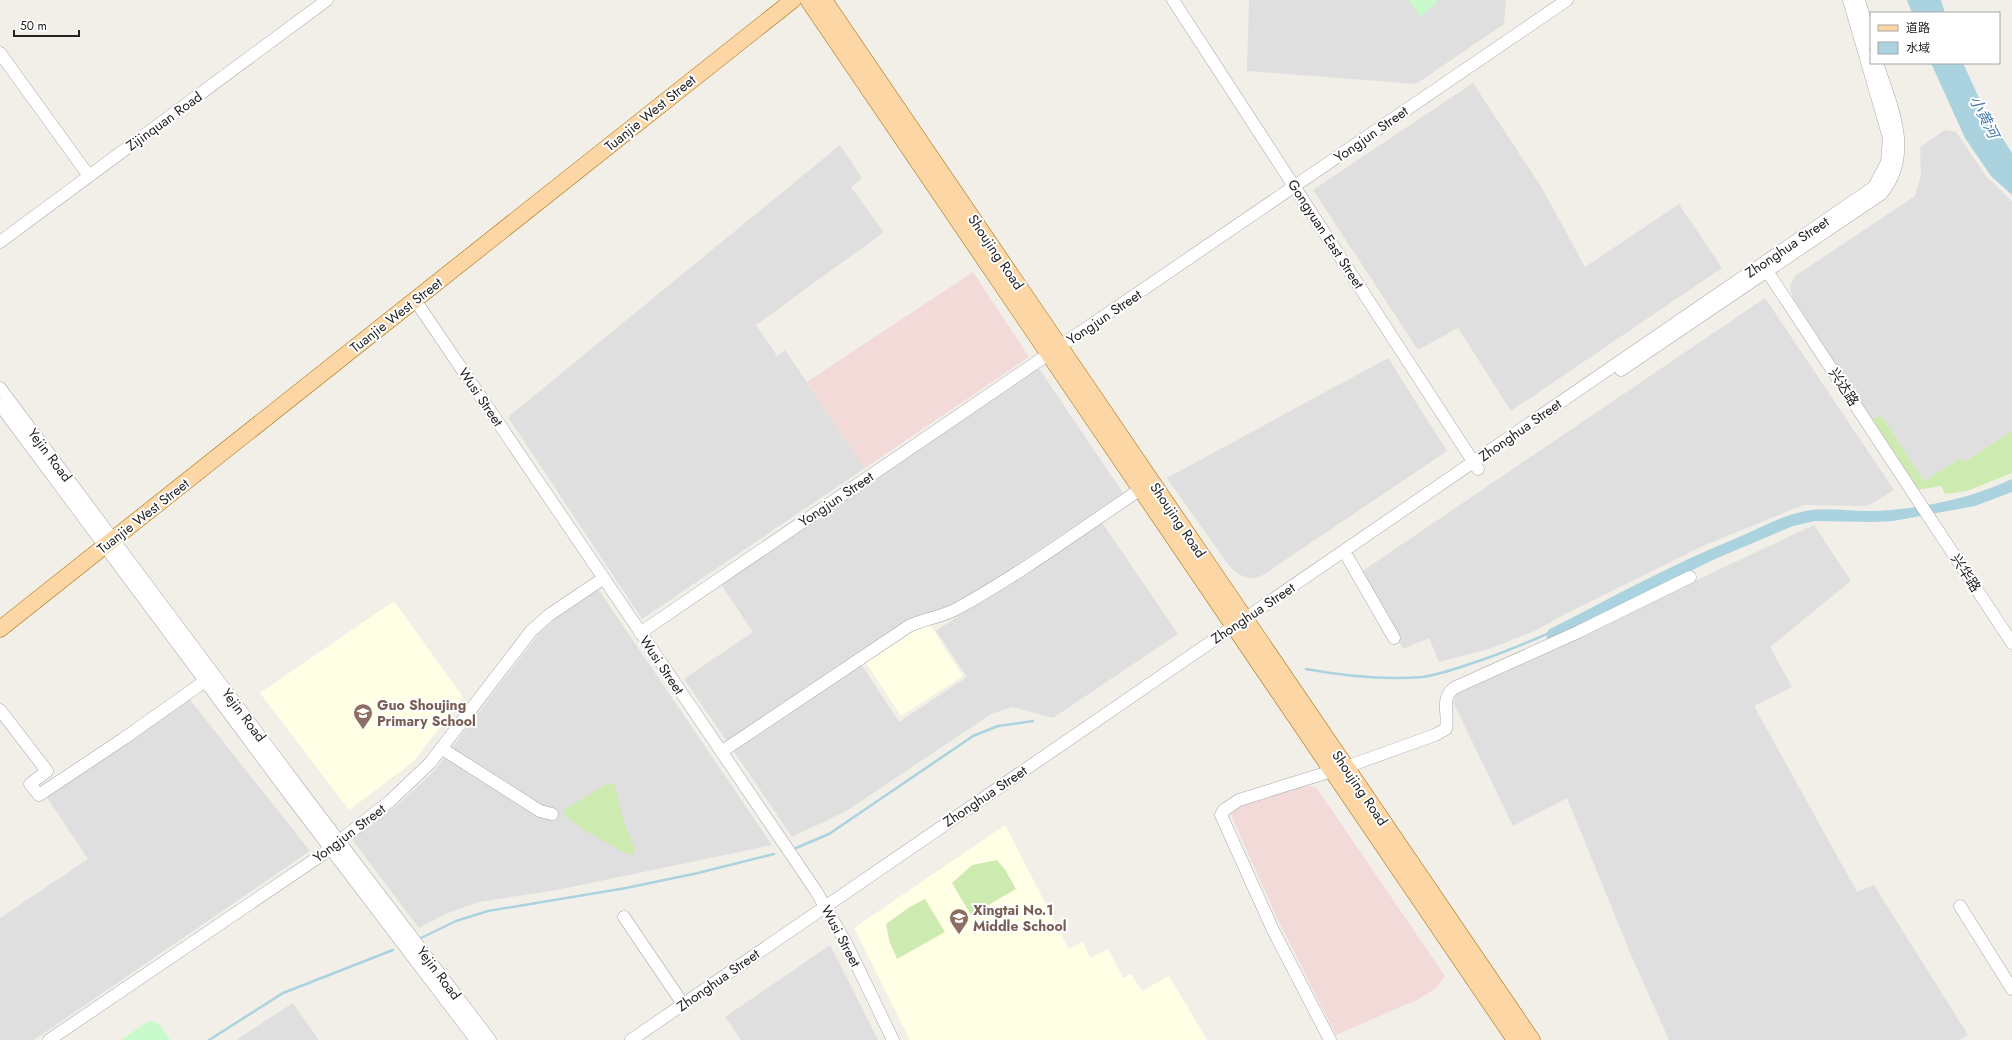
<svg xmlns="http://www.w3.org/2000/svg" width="2012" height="1040" viewBox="0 0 2012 1040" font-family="Jost,'Noto Sans SC',sans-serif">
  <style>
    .residential { fill: #e0dfdf }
    .commercial { fill: #f2dad9 }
    .education { fill: #ffffe5 }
    .grass { fill: #cdebb0 }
    .park { fill: #c8facc }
    .water { fill: #aad3df }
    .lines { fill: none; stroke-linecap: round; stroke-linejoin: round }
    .stream { stroke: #aad3df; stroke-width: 2.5 }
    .minor-casing { stroke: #a9a9a9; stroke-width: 13 }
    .major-casing { stroke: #a06b00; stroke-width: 17 }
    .minor { stroke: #fff; stroke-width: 12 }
    .major { stroke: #fcd6a4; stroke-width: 16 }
    .labels { text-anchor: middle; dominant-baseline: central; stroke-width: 4; stroke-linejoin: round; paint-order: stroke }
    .street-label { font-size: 14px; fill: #222; stroke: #fff }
    .education-label { font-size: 14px; font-weight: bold; fill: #785e54; stroke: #fff; text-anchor: start }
    .water-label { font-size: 15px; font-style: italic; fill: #4a7aab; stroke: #fff }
  </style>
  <rect width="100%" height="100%" fill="#f2efe9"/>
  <path class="residential" d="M1249,0H1506L1504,24L1416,84L1247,71Z
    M1473,83L1542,188L1585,267L1679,204L1722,268L1511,411L1458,328L1418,350L1313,190Z
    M1945,130L1956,132L1986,176L2012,201V431L1964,462L1961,458L1924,481L1881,415L1871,421L1793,299L1790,286L1795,276L1915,196L1921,175L1920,147Z
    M840,145L862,178L851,187L884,232L756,325L777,356L785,350L865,468L642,619L508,417Z
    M1765,298L1894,490L1871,504L1865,506L1803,505L1703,546L1565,614L1537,630L1489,649L1439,662L1429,638L1403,649L1361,572Z
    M1388,358L1447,451L1263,575L1256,578H1248L1238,574L1228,564L1167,478Z
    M1038,367L1123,493L967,598L728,743L684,679L753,632L720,583Z
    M1101,521L1178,634L1053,718L1012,707L991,714L848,810L792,837L733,750L861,664L899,722L967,677L936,631Z
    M1814,525L1851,581L1770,647L1792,687L1754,706L1857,892L1874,885L1968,1035L1959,1040H1669L1631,955L1567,798L1513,826L1453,702L1457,692Z
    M598,589L772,845L557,890L478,902L445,914L419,928L351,838L397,805L434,771L540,632L560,615Z
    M183,691L310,851L34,1040H0V918L88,859L40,787Z
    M830,945L878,1040H741L725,1017Z
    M293,1003L319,1040H236Z"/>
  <path class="commercial" d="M973,272L1029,357L865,468L807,382Z
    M1307,786L1316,787L1445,976L1436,988L1419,999L1336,1035L1278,920L1230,813L1235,808Z"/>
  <path class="education" d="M394,601L463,697L413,762L349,810L260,693Z
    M928,622L963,676L901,716L866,663Z
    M1005,825L1069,949L1083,942L1090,958L1108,949L1123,978L1131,974L1142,991L1169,976L1207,1040H910L854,928Z"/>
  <path class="grass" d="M1881,415L1924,481L1961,458L1964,462L2012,431V473L1967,491L1945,494L1941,486L1916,490L1871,421Z
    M608,783L615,785L622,816L635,849L632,855L625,853L584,830L564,815V810Z
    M997,860L1006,871L1016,889L971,915L952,883L972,865Z
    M925,899L945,932L897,959L889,940L886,924L908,908Z"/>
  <path class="park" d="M1409,0H1435L1437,3L1420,16Z
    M152,1021L160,1025L170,1040H121L147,1022Z"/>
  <path class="water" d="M1907,0H1941L1945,13H1912Z
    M1931,63H1963L1984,109L2012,153V195L1991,176L1965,138Z
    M2012,479V492L1975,506L1893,521L1873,522L1815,521L1793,526L1715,559L1546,642L1548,630C1611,598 1674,563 1739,537C1759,528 1780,517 1801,512C1824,506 1850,512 1874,511C1920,509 1970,499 2012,479Z"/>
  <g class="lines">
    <path class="stream" d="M1306,669C1344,676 1384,680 1422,677C1437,675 1452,670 1467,665C1495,656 1522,645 1549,633
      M796,848L829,834L973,736L998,726L1033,721
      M419,939L456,921L488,911L626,888L698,873L774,854
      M209,1040L283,993L393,950"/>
    <g class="minor-casing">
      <path id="minor" d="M1173,0L1478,469
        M1859,0L1871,42
        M0,53L89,176
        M0,242L327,0
        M1767,271L2012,643
        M415,300L816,891L846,943L893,1040
        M1621,370L1881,194C1915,154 1891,106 1877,63
        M0,388L301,791L490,1040
        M0,405L292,798L476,1040
        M1348,558L1394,638
        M640,633L1567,0
        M0,710L47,771L30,784L39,795L123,739L205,681
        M441,748L540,811L552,814
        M721,752L909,626C926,618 944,617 960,607C1023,572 1081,529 1141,489
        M1346,767L1435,735L1446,729C1449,713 1440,699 1454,688L1578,632L1690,577
        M1960,906L2012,989
        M624,917L683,1004
        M49,1040L323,854L390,801L430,763L531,631L549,615L604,578
        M631,1040L1874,187L1887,162L1889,138L1849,0
        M1330,1040L1273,930L1221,815L1224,810L1239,800L1332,771"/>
    </g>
    <g class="major-casing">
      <path id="major" d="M808,0L1515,1040
        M824,0L1532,1040
        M0,629L793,0"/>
    </g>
    <use href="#minor" class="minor"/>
    <use href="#major" class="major"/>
  </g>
  <defs>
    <g id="school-pin" transform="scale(1)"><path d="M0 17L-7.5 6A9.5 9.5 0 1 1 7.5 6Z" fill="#8d6e63" stroke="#fff"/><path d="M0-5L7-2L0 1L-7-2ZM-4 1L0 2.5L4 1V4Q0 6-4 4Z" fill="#fff"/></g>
  </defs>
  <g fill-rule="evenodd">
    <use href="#school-pin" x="363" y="713"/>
    <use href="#school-pin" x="959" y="918"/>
  </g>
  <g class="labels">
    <g class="street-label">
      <text transform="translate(650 113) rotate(-39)">Tuanjie West Street</text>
      <text transform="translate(164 121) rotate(-36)">Zijinquan Road</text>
      <text transform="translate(1371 134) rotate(-35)">Yongjun Street</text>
      <text transform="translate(1326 234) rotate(57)">Gongyuan East Street</text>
      <text transform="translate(1787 247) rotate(-34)">Zhonghua Street</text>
      <text transform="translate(996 252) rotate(56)">Shoujing Road</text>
      <text transform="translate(396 315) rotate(-38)">Tuanjie West Street</text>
      <text transform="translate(1104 317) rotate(-34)">Yongjun Street</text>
      <text transform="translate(1844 387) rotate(57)">兴达路</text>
      <text transform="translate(481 397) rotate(56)">Wusi Street</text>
      <text transform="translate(1520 430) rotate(-35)">Zhonghua Street</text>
      <text transform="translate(50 455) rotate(53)">Yejin Road</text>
      <text transform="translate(836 499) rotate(-34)">Yongjun Street</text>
      <text transform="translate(143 516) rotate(-38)">Tuanjie West Street</text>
      <text transform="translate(1178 520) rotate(56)">Shoujing Road</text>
      <text transform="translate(1966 573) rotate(57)">兴华路</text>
      <text transform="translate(1253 613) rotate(-34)">Zhonghua Street</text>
      <text transform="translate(662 665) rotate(56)">Wusi Street</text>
      <text transform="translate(244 715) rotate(53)">Yejin Road</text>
      <text transform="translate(1360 788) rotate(56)">Shoujing Road</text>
      <text transform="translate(985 796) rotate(-34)">Zhonghua Street</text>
      <text transform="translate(349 833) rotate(-37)">Yongjun Street</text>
      <text transform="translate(841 936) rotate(62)">Wusi Street</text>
      <text transform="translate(439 973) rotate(53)">Yejin Road</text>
      <text transform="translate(718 980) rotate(-35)">Zhonghua Street</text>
    </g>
    <g class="education-label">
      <text x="377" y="705">Guo Shoujing<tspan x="377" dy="16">Primary School</tspan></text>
      <text x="973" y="910">Xingtai No.1<tspan x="973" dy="16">Middle School</tspan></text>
    </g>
    <g class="water-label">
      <text transform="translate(1984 117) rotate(63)">小黄河</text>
    </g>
  </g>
  <rect x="1870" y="12" width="130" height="52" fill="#ffffff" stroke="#a7a7a7"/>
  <rect x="1878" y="25" width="20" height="6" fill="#fcd6a4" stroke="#a7a7a7"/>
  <text x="1906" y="32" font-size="12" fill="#222222">道路</text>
  <rect x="1878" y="42" width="20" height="12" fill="#aad3df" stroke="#a7a7a7"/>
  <text x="1906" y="52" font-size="12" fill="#222222">水域</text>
  <path d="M14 30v6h65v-6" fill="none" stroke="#222222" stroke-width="2"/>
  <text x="20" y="30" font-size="12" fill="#222222" stroke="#ffffff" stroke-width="3" paint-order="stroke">50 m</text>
</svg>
